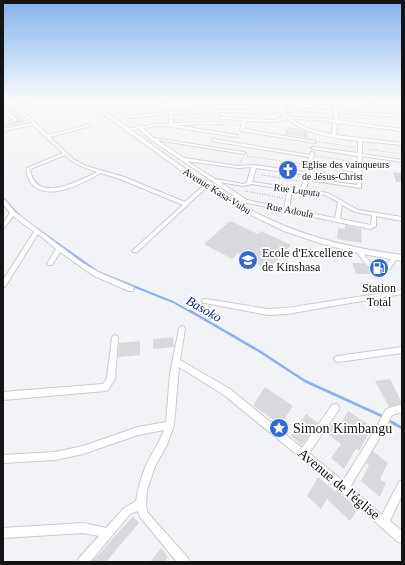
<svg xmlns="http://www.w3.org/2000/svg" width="405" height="565" viewBox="0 0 405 565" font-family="Georgia,serif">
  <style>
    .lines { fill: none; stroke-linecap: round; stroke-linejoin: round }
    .stream-far3 { stroke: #89aef4; stroke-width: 1.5 }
    .stream-far2 { stroke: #89aef4; stroke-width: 2 }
    .stream-far1 { stroke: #89aef4; stroke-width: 2.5 }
    .stream { stroke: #89aef4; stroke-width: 3 }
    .building { fill: #d8d9dc }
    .minor-casing { stroke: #c9cbce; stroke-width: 2 }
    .major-casing { stroke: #c9cbce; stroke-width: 2 }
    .path { stroke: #7b7c7e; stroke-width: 1; stroke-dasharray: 0.5 2; stroke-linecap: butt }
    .minor { fill: #fff; fill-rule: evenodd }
    .major { fill: #fff; fill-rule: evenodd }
    .labels { text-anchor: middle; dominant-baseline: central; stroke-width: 3.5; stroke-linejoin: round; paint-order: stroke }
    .far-poi-label { font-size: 10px; fill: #141415; stroke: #fff; text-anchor: start }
    .far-street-label { font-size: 10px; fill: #141415; stroke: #fff }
    .poi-label { font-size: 12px; fill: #141415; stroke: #fff; text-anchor: start }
    .water-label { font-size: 13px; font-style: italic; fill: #042977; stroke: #fff }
    .near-poi-label { font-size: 14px; fill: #141415; stroke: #fff; text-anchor: start }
    .near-street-label { font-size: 14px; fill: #141415; stroke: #fff }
  </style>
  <rect width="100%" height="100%" fill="#f1f3f6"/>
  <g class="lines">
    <path class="stream-far3" d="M3,198L20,216"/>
    <path class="stream-far2" d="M36,228L98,272L173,302L191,312"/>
    <path class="stream-far1" d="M190,311L259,351L305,381L384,417
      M388,420L395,424"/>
    <path class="stream" d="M393,423L402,428"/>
  </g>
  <path class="building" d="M3,100L8,103L27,122L11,126L10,125L18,120L7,109L3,110Z
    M17,100H37L38,102L21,107L14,101Z
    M288,127L301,129L308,133V138L285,134Z
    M393,172L402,173V182H396Z
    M230,221L258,234L261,231L291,245L268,270L238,253L232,259L204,244Z
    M345,225L361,229L362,243L337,239L338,228L345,229Z
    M352,263H363L373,270L384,271L385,274H356Z
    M173,337L174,347L153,349V339Z
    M140,341V355L118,357L119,343Z
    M390,379L402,403L389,407L375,381Z
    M265,387L293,406L280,425L253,405Z
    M348,411L372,427L359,451L356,449L344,469L331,458L341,444L325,432L334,420L340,425Z
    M306,414L318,423L302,445L291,436Z
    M373,451L388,463L380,479L386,483L380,497L361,481L369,465L366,463Z
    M318,477L336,492L337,490L358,509L350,521L327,499L321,509L307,496Z
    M133,516L139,523L106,562H92Z
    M161,548L168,557L164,562H150Z"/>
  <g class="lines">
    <g class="minor-casing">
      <path id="minor" d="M7,100H11L48,135L91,124V126L50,137L73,159L86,166L124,177L185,202L204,185H206L208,186L137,252H133L132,251L133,250L183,205L120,179L101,173C83,183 47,203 31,183C28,178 26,173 27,168L63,153L33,125L3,131V129L32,123ZM65,155C74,164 85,168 97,172C79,181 35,205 30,169Z
        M98,100H102V103L96,107H94V105L98,103Z
        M107,100H111L116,107L159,101L190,100L276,101L275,100H279L282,107L334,111L332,101L325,100L393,102L391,100H395L402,111V117L338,113L337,120L402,129V131L337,123L336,135L402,143V145L362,141V154L402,160V162L362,156L361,188L308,180L306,190L328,193L358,210L402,217V221L376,216V226L370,229L243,202L150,139L139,129L127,131V129L137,127L114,109H112V107ZM219,101L277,103L278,107L277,108L280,111L223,110L172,112L170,110L168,112L126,116L117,108L159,103ZM335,101L394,104L402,115L338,111ZM283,109L334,113V120L318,118L290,117L284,112ZM223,112L281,113L285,117L273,120L221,117L219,118L221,119L243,120L240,130L242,131L315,143L316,142L314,141L244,129L246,121L273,122L288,119C306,135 335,138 358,141V153L313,147L311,148L313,149L358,156L357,169L312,162L314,153L312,152H311L310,155L213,139H212V141L309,157L305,172L254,165L238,166L184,158L157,140L244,154L246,153L244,152L154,138L143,128C151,127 163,124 171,127L237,137V135H236L175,125L223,124V122H222L173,123L172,114ZM165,114H169V124H156L140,127L128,118ZM292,119L318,120L333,122L332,134C319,132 303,128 292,119ZM187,161L238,168L251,167L247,183L243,184L215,179ZM311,164L357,172V185L308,178L310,174L309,173ZM256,168L305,175L301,189L252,182ZM220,182L243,186L252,184L288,190L284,208L247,200ZM292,190L325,195L338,202L335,218L289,209ZM342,205L355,212L372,215L371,225L340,219Z
        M6,110L17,120L3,126V124L13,120L4,111Z
        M3,200H5L15,212L81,262L98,272L133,287L134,289L133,291H129L94,276L60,252L52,265H48L47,264L56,249L38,234L5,287H3V280L34,232L13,216L5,227L3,228V223L10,213L3,204Z
        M359,248L361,249C368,261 371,267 386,266L392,257L394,256L397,258L390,269C371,273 365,265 356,250Z
        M402,290V294L287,314L268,315L205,303H203L202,301L203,299H205L268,309L287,308Z
        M182,326L184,327L185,329L180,360L230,389L302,448L332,405L335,404L338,405L339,408L338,411L309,453L343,481L376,428L386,409L402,404V412L392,415L382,434L350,487L382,515L399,482L402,480V495L390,521L402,531V543L398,542L341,491L224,395L179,367L174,425L167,445L155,466L147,490L146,504L147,512L188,558L189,562H177L140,517L138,511L130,514L90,562H78L79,558L99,536L83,533L3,538V528L83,523L106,528L124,508L136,501C138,488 142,474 148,461C153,451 160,442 164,430L138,435L83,454L55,460L3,463V455L55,452L83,446L138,427L166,422L170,374L179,329L180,327Z
        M115,335L117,336L118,338L115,379L108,390L105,391L3,400V392L103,384L107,378L112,338L113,336Z
        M402,347V353L338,362L335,361L334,359L335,357L338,356Z"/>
    </g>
    <g class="major-casing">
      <path id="major" d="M84,100H89C116,119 143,138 170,158C203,181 235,204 271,220C312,239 357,249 402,255V261L363,254L322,244L284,231L249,214L197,182Z"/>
    </g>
    <path class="path" d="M319,142L355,147
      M366,149L402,154
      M247,156L303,164
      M316,156L354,162
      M240,163L243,157
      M312,171L354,178
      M262,175L299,181
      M245,191L283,198"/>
    <use href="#minor" class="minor"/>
    <use href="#major" class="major"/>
  </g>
  <linearGradient id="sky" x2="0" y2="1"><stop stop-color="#82b2ed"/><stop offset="0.56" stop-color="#f9fafb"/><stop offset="1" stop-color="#f9fafb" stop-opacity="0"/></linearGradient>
  <rect width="405" height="179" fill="url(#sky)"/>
  <defs>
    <g id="church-disc" transform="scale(1)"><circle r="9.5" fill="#3269d8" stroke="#fff"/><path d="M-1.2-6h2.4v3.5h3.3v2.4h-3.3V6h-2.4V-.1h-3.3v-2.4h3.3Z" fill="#fff"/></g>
    <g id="school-disc" transform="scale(1)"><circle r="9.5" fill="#3269d8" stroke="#fff"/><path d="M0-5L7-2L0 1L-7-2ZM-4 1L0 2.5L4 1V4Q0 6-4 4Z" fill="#fff"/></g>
    <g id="fuel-disc" transform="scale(1)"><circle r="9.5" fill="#3269d8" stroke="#fff"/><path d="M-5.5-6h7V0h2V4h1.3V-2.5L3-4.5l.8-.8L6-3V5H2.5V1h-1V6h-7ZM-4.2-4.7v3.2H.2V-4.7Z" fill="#fff"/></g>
    <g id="sight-disc" transform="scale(1)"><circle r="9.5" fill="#3269d8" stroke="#fff"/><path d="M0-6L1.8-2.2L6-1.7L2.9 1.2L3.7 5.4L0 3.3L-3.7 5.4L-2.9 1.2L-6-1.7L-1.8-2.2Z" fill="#fff"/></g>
  </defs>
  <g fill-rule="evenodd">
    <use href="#church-disc" x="288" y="170"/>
    <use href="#school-disc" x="248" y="260"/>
    <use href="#fuel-disc" x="379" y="268"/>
    <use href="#sight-disc" x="279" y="428"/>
  </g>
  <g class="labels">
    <g class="far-poi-label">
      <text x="302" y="164">Eglise des vainqueurs<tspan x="302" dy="12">de Jésus-Christ</tspan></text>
    </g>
    <g class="far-street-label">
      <text transform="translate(297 190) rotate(8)">Rue Luputa</text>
      <text transform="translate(217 191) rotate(32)">Avenue Kasa-Vubu</text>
      <text transform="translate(290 210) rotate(11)">Rue Adoula</text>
    </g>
    <g class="poi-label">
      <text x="262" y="253">Ecole d'Excellence<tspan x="262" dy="14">de Kinshasa</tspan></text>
      <text x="379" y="288" text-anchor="middle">Station<tspan x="379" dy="14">Total</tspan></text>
    </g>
    <g class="water-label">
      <text transform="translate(204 309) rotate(30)">Basoko</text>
    </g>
    <g class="near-poi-label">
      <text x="293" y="428">Simon Kimbangu</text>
    </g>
    <g class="near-street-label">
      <text transform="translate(339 484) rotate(40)">Avenue de l'église</text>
    </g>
  </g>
  <rect width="405" height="565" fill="none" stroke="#141415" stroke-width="8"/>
</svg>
